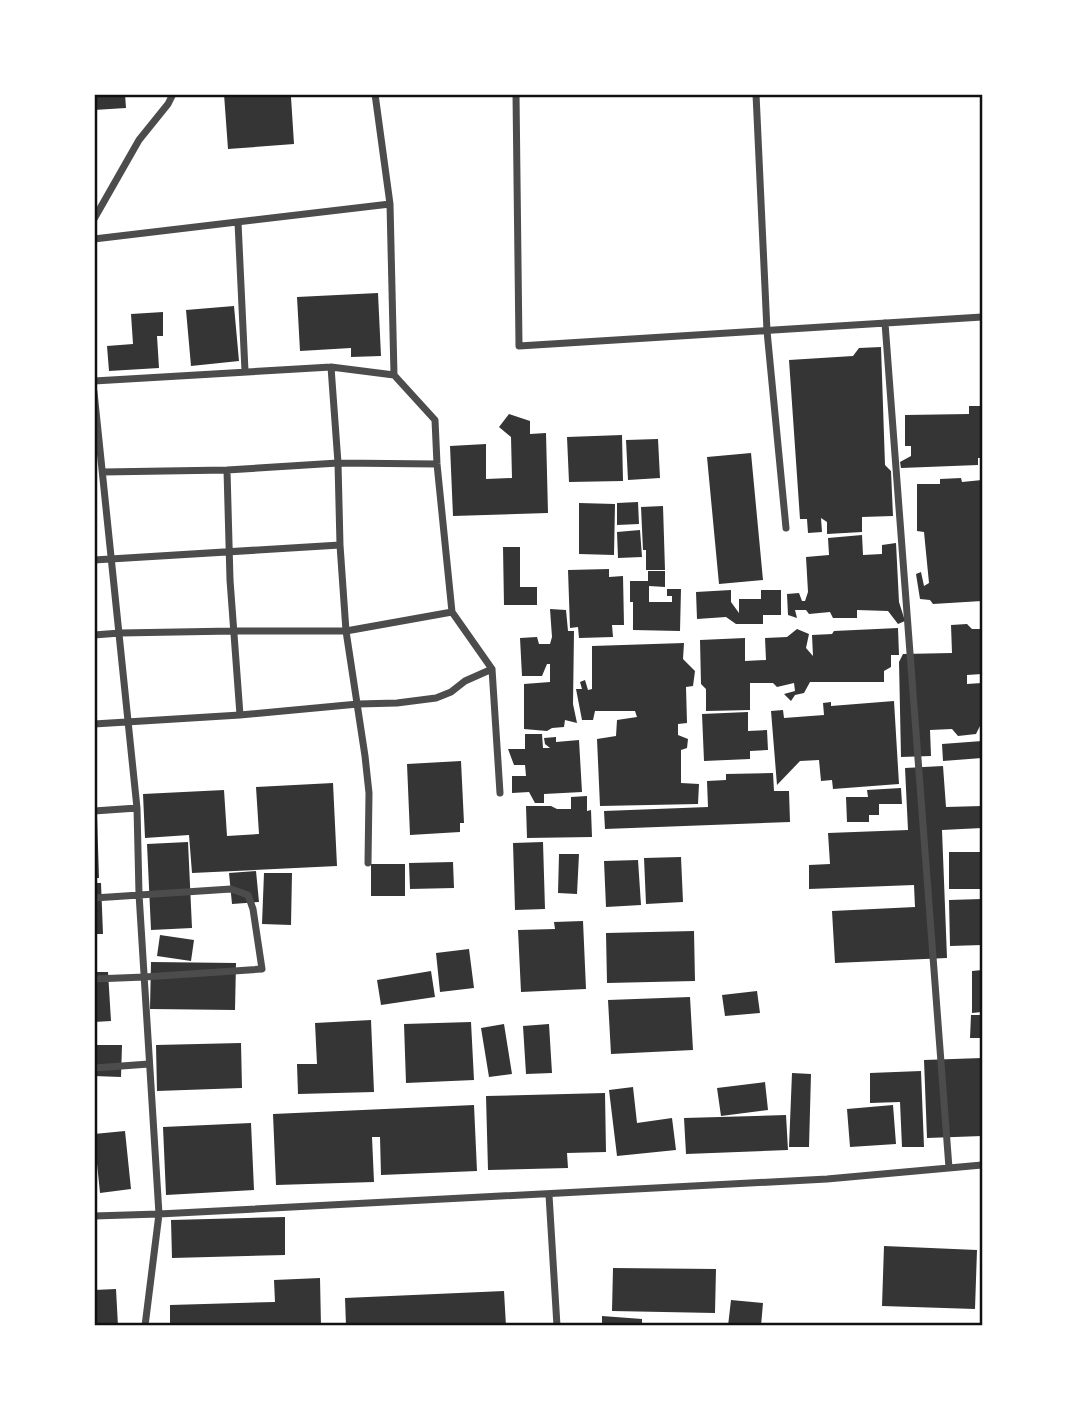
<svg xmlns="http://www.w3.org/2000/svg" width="1077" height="1420" viewBox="0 0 1077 1420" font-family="Overpass,sans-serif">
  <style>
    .building { fill: #353535 }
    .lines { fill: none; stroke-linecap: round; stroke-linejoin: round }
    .minor { stroke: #4c4c4c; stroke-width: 7 }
    .neatline { fill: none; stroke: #111; stroke-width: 2.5 }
  </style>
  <rect width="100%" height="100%" fill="#fff"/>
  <path class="building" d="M94,94H125L126,108L94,110Z
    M224,94H299V96L291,97L294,144L228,149Z
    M378,293L381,356L351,357V348L300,351L297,297Z
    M234,306L239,361L191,366L186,310Z
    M163,312V336H157L159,368L109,371L107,346L133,344L131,314Z
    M881,347L885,465L891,471L893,516L862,517V532L827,534V522L821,518L822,532L808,533L807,519H800L789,360L853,356L859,348Z
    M969,406H982V458H978V465L901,468L900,462L911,456V446H905V415L969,414Z
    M509,414L530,421V434L546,433L548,513L453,516L450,446L486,444V479L512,478L511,437L499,427Z
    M622,435L623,481L569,482L567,437Z
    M658,439L660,478L628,480L626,440Z
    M751,453L763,580L719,584L707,457Z
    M961,478L962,482L982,480V601L933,604L930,600L920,599L916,574L921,572L924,586L929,583L924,532L917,531V484H940V479Z
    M638,502L639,524L617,525V503Z
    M579,503L615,504L614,555L579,554Z
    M663,506L665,570H646V550H643L641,507Z
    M640,530L642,557L618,558L617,532Z
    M862,535L863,555L882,554V545L896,543L899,602L905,621L898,624L888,611L857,610V618H833L830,612L809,614L806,610H795L797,618L788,615L787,594L799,593L802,601H805L808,592L806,557L829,555L828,538Z
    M503,547H520V587H537V605H504Z
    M609,569V577L623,576L624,625H612L613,637L579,638L578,627L570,628L568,570Z
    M648,571H665V587L649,586V602H672V596H667V589H681L680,631L633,630V602H630V581H648Z
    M731,590V602L739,613V599H761V590H781V615H763V624H736L726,617L697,619L696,592Z
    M550,609L566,610L568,631H574L573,704L577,723L565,720L564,727L552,728L547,731L524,729V684L550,682V664H547L542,676H522L520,638L537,637L539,644H550L552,637Z
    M967,624L972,629H982V674L967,675V684L982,683V726H980L976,734L958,736L952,729L930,730L931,756L901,757L899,662L903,654L952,653L951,625Z
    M898,628L899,655H891V667L884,671V682H810L804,693L795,695L791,701L784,694L795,691L794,683L777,687L773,683H750V710L706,711V689L701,684L700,640L745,638V661L766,660L765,638L787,637L797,629L809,634L806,648L813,656L812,635L832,634L834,631Z
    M684,643L683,659L695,671L693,686L686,687L687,723L678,724V735L688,739L687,748L681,750V783L699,784L698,804L600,806L597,739L616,736L617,720L637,717L635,711H595L593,720H582L576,689H582L580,682L585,680L588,690L592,689V646Z
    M894,701L899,784L833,789L832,780L821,781L819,760L800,761L777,785L771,711L783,710L784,718L824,715L823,703L831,702V706Z
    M748,712V731L767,730L768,750L750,751V759L704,761L702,714Z
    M525,734H542L543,748H550L545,744L544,738L556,737V742L579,740L582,792L544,794V803H535L529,792L512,793V776H526L525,765H514L508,749H525Z
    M982,741V758L943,761L942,744Z
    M461,761L464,823H460V832L410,835L407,764Z
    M943,766L946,807L982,806V828L942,830L947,958L835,963L832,911L915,907L914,885L809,889V865L830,864L828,833L908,830L905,768Z
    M773,773L774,791H789L790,822L605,829L604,811L708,807L707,781L726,780V774Z
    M333,783L337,866L192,873L189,835L145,838L143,794L224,790L227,836L259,834L256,787Z
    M901,788L902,804H879V815H869V822H847L846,797H868L867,790Z
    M587,796V811L591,810L592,837L527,838L526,806H551L557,809H571V797Z
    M94,815H97L99,878H94Z
    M188,842L192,928L151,930L147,844Z
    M543,842L545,909L515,910L513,843Z
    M949,852H981V889H949Z
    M559,854H579L577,894L558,893Z
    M681,857L683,902L646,904L644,858Z
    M638,860L641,905L606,907L604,861Z
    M453,862L454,888L410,889L409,863Z
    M371,864H405V896H371Z
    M256,871L259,902L232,904L229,873Z
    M264,873H292L291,925L262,924Z
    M94,883H101L103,934H94Z
    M982,899V945L950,946L949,900Z
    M583,921L586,989L521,992L518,930L555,929L554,922Z
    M694,931L695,981L607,983L606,933Z
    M160,935L194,940L191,961L157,956Z
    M469,949L474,988L440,992L436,953Z
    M151,962L236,963L235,1010L150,1009Z
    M982,970V1012L972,1013V971Z
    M431,971L435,997L381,1005L377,980Z
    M94,972H108L111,1021L94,1022Z
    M757,991L760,1013L725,1016L722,995Z
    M690,997L693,1050L611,1054L608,1000Z
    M971,1015H982V1038H970Z
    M371,1020L374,1092L298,1094L297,1064H317L315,1023Z
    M471,1022L474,1080L406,1083L404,1024Z
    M504,1024L512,1074L489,1077L481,1028Z
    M549,1024L552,1073L526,1074L523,1026Z
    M241,1043L242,1088L157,1091L156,1045Z
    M94,1045H122L121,1077L94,1076Z
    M982,1058V1136L927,1138L924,1060Z
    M921,1071L924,1147H902L900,1102L870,1103V1073Z
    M792,1073L811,1074L809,1147H789Z
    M765,1082L768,1110L721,1116L717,1088Z
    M633,1087L637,1123L672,1118L676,1150L617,1156L609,1090Z
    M605,1093L606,1152L567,1153L568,1168L488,1170L486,1096Z
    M474,1105L477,1171L381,1175L380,1137H372L374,1182L276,1185L273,1114Z
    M893,1105L896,1144L850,1147L847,1109Z
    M786,1115L788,1150L686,1154L684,1118Z
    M251,1123L254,1190L166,1195L163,1127Z
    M125,1131L131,1189L100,1193L94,1134Z
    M285,1217V1255L172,1258L171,1220Z
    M884,1246L977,1250L975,1309L882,1306Z
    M613,1268L716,1269L715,1313L612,1311Z
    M320,1278L321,1326H170V1305L275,1302L274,1280Z
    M116,1289L118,1326H94V1290Z
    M504,1291L506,1326H346L345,1298Z
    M731,1300L763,1303L761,1326H728Z
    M602,1316L642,1319V1326H602Z"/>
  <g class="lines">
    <path class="minor" d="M375,94L390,204L394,375
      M516,94L519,346L982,317
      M756,94L767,331L786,528
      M94,219L139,140L168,104L173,94
      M238,222L245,371
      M94,239L390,204
      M885,323L949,1168
      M331,367L338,463L340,545L346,631L365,756L369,793L368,863
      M94,381L331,367L394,375L435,420L437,464L452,612L492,669L500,793
      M94,392L137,808L139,894L159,1214L145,1326
      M227,470L230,580L240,715
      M103,472L227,470L338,463L437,464
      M94,560L340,545
      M94,635L120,633L233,631H346L452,612
      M94,724L240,715L358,704L397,703L436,698L451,692L465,681L492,669
      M94,811L137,808
      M94,898L231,889L248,895L253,909L262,969L145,977L94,979
      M94,1068L149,1064
      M549,1195L557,1326
      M94,1216L159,1214L827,1179L982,1165"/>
  </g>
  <rect width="1077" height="1420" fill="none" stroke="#ffffff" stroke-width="192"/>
  <rect x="96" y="96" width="885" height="1228" class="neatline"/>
</svg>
